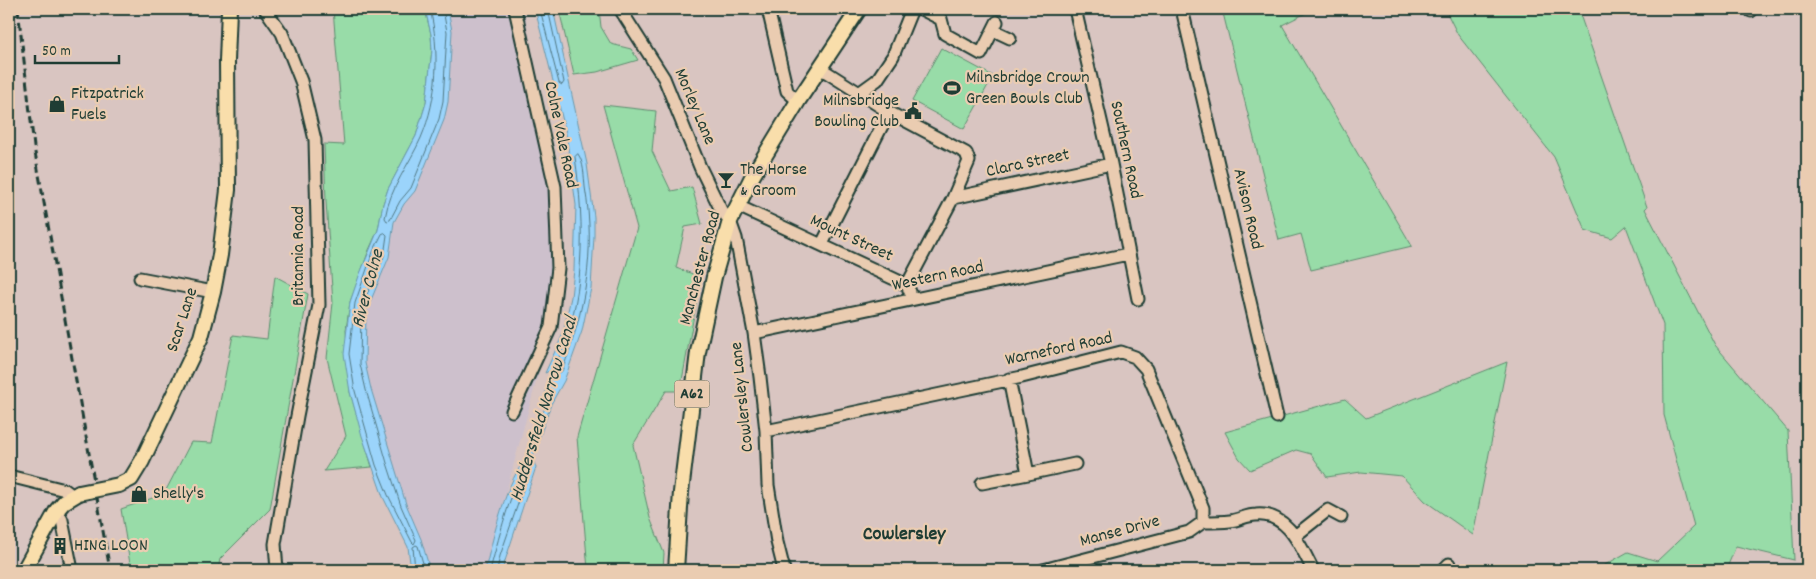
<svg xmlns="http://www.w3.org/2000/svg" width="1816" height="579" viewBox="0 0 1816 579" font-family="Dekko,sans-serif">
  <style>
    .built { fill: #cdc0cc }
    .green { fill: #98dca8; stroke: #5c8c6e }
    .water { fill: #9bd4fb; stroke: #6998ab }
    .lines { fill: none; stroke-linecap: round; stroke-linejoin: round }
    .shore { stroke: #517984; stroke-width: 1 }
    .minor-casing { stroke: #1f3d34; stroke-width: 15 }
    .major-casing { stroke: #1f3d34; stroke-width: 18 }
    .minor { stroke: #eaccb1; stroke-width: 11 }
    .major { stroke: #f9deab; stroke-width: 14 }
    .rail { stroke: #1f3d34; stroke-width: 3; stroke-dasharray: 8 4; stroke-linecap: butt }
    .major-bridge-casing { stroke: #1f3d34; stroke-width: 18; stroke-linecap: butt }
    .major-bridge { stroke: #f9deab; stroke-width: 14 }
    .labels { text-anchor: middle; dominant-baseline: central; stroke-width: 4.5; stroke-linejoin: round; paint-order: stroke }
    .shield { fill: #eaccb1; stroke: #5c685a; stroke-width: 1 }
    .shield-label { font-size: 16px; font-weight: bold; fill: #1f3d34 }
    .poi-label { font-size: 18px; fill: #1f3d34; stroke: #eaccb1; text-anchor: start }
    .street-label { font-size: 18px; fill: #1f3d34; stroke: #eaccb1 }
    .water-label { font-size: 19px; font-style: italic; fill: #25453e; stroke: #eaccb1 }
    .quarter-label { font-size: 20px; font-weight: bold; fill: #1f3d34; stroke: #eaccb1 }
  </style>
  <rect width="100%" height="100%" fill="#d9c5c1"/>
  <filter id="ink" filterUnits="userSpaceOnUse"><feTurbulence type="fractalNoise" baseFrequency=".02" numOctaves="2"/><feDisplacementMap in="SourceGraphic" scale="10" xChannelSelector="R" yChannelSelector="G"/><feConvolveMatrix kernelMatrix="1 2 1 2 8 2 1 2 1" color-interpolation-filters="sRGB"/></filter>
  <g filter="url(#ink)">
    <path class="built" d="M448,9H524L554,181L551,327L485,570H430L421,539L406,504L392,462L371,389L365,363L366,312L389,257L394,223L404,204L415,191L444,120L448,102L452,31Z"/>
    <path class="green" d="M333,9H425L431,34L432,50L426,103L416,136L388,189L383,204L378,230L369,250L350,302L346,330L350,392L372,467L324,471L346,436L327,358L333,303L326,202L324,144L344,145Z
      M559,9H599L601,27L611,44L631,49L638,60L597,72L574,75Z
      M1222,9H1314L1282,25L1412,246L1311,270L1301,234L1279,240Z
      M1445,9H1578L1647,207L1645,209L1715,345L1788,431L1794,560L1736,546L1726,570H1596L1628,552L1657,561L1694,526L1664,415L1663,325L1626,226L1612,238L1585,230L1554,157L1458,35Z
      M941,48L993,76L964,129L912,101Z
      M603,105L656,111L652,151L671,191L692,187L702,224L685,227L676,268L701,277L680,391H666L633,445L650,518L664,553L663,570H588L577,437L637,228Z
      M275,276L308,294L270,509L220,559L218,570H131L121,509L164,494L191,442L212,443L233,335L267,339Z
      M1507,362L1473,535L1425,501L1402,476L1361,472L1327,477L1311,454L1296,450L1250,470L1239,458L1225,432L1345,399L1366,418Z"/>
    <path class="water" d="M425,9H448L452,31L448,102L444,120L415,191L404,204L394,222L389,257L366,312L365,363L371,389L406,504L421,539L430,570H411L408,547L383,497L362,436L350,392L344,354L350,302L359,276L378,230L383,204L388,189L416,136L426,103L432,50L431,34Z
      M535,9H553L587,164L594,217V236L591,288L582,331L564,381L551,404L532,459L536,467L502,570H485C492,543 507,474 528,458L546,404V391L553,373L552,370L545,373L563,334L571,297L574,270L576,205L566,133Z"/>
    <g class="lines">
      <path class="shore" d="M430,9C440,50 438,98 421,138C409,165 390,188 385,218L387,221L390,220L400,201L411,188L439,119L443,101L447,32L443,9
        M540,9L559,83L562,85L564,82L548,9
        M578,154C584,162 584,177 585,187C596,253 585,309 562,371L559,373L555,366C586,304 585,224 575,157Z
        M385,233L387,235L384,256L379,269L367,294L361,311L360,364L366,390L387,463L401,506L416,540L414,544L412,542L388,495L376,465L355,391L349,354L355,303L373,252L382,234Z
        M415,570L413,547L416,545L418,546L425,570
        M490,570C495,553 515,471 528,465L530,469L500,556L497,570"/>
      <g class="minor-casing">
        <path id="minor" d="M265,9L282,33L301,81L315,140L319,305L297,416L275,544L277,570
          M620,9L664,78L700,167L721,210L730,221L736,238L754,333L760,377L766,431L768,485L777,542L784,570
          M768,9L787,91L798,101
          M921,9L941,19L945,34L981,54L997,22
          M1075,9L1111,164L1138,299
          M1182,9L1277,417
          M1750,9L1751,11
          M993,30L1010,38
          M820,68L889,112L966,153L969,161L953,198L907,285
          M859,93L877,80L893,56L912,9
          M953,198L1111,164
          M738,206L907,285L910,292
          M822,244L889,112
          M140,278L213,292
          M754,333L1128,254
          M512,411L551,327L558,268L555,187L515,9
          M766,431L1022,377L1121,352L1135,357L1146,369L1203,508V522C1212,522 1221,522 1230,521C1239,520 1247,515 1256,515C1288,512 1301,547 1313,570
          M1028,474L1075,464
          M9,476L65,490L73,496
          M982,483L1028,474L1009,379
          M57,510L62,520L72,570
          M1295,536L1328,510L1341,517
          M1043,570L1189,532L1203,522
          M1443,570L1449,564"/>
      </g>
      <g class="major-casing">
        <path id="major" d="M119,485L131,479L142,461L201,337L213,292L220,255L228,190L227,61L229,9
          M24,570L57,510L64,502L79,493
          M676,570L681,492L698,352L714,277L730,221L753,175L798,101L859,9"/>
      </g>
      <use href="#minor" class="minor"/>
      <use href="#major" class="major"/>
      <path class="rail" d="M18,9L34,147L110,570"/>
      <g class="major-bridge-casing">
        <path id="major-bridge" d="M79,493L119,485"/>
      </g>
      <use href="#major-bridge" class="major-bridge"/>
    </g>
  </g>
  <defs>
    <g id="stadium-bare" transform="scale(1.35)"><path d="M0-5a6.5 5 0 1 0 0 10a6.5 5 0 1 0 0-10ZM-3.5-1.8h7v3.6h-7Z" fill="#1f3d34" stroke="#eaccb1" stroke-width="2.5" paint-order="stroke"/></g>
    <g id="shop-bare" transform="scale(1.35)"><path d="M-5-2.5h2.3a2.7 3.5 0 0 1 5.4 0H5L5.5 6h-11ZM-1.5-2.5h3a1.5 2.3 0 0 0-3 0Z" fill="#1f3d34" stroke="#eaccb1" stroke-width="2.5" paint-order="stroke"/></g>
    <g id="civic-bare" transform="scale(1.35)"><path d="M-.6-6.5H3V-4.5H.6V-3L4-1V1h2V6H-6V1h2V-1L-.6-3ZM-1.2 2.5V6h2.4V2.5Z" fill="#1f3d34" stroke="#eaccb1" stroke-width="2.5" paint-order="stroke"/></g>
    <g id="bar-bare" transform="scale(1.35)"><path d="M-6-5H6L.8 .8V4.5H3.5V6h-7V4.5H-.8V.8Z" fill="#1f3d34" stroke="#eaccb1" stroke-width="2.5" paint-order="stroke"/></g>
    <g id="building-bare" transform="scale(1.35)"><path d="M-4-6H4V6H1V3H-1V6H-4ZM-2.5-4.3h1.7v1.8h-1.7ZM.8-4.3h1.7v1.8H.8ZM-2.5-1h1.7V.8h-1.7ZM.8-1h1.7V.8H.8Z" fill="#1f3d34" stroke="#eaccb1" stroke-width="2.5" paint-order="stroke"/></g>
  </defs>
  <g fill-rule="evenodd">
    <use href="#stadium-bare" x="952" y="88"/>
    <use href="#shop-bare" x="57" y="104"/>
    <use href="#civic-bare" x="913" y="111"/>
    <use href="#bar-bare" x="726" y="180"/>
    <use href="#shop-bare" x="139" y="494"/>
    <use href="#building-bare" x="60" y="546"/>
  </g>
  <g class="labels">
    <rect class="shield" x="674.5" y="380.5" width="35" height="27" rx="4"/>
    <g class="shield-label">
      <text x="692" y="394">A62</text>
    </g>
    <g class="poi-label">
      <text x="966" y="78">Milnsbridge Crown<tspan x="966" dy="21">Green Bowls Club</tspan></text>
      <text x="71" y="94">Fitzpatrick<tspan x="71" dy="21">Fuels</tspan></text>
      <text x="899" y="101" text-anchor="end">Milnsbridge<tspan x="899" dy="21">Bowling Club</tspan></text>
      <text x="740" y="170">The Horse<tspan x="740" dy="21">&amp; Groom</tspan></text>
      <text x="153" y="494">Shelly's</text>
      <text x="74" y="546">HING LOON</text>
    </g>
    <g class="street-label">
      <text transform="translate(694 107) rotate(67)">Morley Lane</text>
      <text transform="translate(560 135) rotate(78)">Colne Vale Road</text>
      <text transform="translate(1125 150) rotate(78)">Southern Road</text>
      <text transform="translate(1028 164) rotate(-12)">Clara Street</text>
      <text transform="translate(1247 209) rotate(77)">Avison Road</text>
      <text transform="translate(851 239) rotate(25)">Mount Street</text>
      <text transform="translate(299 256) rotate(-90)">Britannia Road</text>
      <text transform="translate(701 268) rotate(-75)">Manchester Road</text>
      <text transform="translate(938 277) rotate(-12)">Western Road</text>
      <text transform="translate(183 320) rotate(-72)">Scar Lane</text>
      <text transform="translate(1059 350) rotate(-12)">Warneford Road</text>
      <text transform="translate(743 397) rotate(-96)">Cowlersley Lane</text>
      <text transform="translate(1120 532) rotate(-15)">Manse Drive</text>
    </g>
    <g class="water-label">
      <text transform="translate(369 289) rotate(-75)">River Colne</text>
      <text transform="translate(545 409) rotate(-73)">Huddersfield Narrow Canal</text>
    </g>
    <g class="quarter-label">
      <text x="904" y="535">Cowlersley</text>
    </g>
  </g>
  <rect width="1816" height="579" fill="none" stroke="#eaccb1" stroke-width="30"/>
  <rect x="15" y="15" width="1786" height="549" fill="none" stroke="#1f3d34" stroke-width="2" filter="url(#ink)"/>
  <path d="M35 55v8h84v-8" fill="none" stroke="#1f3d34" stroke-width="2.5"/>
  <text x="42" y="55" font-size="15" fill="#1f3d34" stroke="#eaccb1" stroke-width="4" paint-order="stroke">50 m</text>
</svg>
